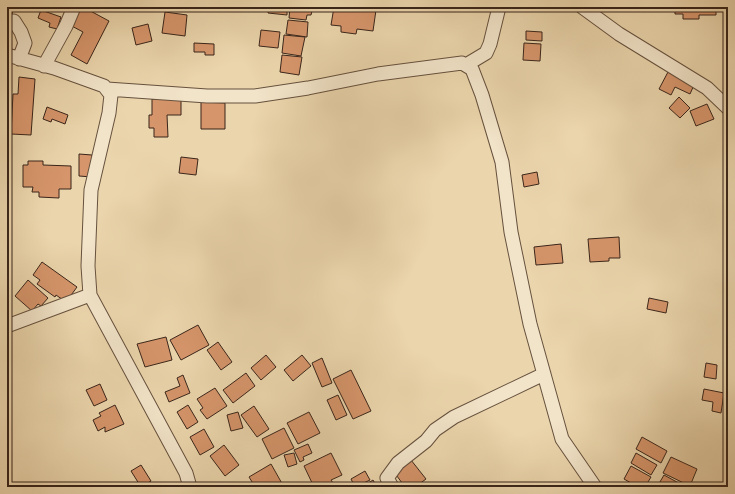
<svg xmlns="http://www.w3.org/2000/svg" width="735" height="494" viewBox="0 0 735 494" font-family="'Libre Caslon Text',serif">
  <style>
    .building { fill: #d6956b; stroke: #39251a }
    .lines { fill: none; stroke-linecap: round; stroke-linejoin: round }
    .street-casing { stroke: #66513e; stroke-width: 15 }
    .street { stroke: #f2e4c9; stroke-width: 13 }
  </style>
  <rect width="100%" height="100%" fill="#ebd5ac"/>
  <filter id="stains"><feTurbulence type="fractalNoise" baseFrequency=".005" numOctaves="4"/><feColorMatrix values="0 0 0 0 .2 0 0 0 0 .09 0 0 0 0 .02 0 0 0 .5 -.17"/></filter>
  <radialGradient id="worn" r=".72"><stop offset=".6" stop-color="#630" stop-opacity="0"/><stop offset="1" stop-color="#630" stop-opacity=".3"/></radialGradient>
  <path class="building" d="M7,7H15L10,18L7,16Z
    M80,7H83L109,21L87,64L71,55L83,32L70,25Z
    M265,7H287V15L268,13L269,8Z
    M290,7H313L311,15H307L306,20L289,18Z
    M334,7H353L376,10L373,31L357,29L356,34L341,32V26L331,25Z
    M675,7H716V15H699V19H683V14H675Z
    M41,10L61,17L57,29L49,27L50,23L38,18Z
    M165,12L187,15L185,36L162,33Z
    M288,20L308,22L307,37L286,34Z
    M148,24L152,41L136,45L132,28Z
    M261,30L280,32L278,48L259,46Z
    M526,31L542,32V41L526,40Z
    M284,35L305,37L301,56L282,53Z
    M194,43L214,44V55H205V52H194Z
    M524,43L541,44L540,61L523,60Z
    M282,55L302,57L299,75L280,72Z
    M668,72L694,85L690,94L675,87L671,95L659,89Z
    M19,77L35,79L31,135L11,134L13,94H18Z
    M679,97L690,108L680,118L669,108Z
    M181,98V115H167L168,137H154V128H149V115H152V99Z
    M201,102L225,103V129H201Z
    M707,104L714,119L696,126L690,111Z
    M47,107L68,115L65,124L52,119L51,122L43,119Z
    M7,152H11V188H7Z
    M79,154L92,155V177L79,176Z
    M181,157L198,159L196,175L179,173Z
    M28,161H43V165L71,166V189H59V198L39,197V192H32L33,187H23V165H28Z
    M537,172L539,184L524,187L522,175Z
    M619,237L620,258H609V261L590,262L588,239Z
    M561,244L563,263L536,265L534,247Z
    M42,262L77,287L66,302L56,295L55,297L37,284L40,280L33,275Z
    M28,280L48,298L41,306L38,304L32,311L15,296Z
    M649,298L668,302L666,313L647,309Z
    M198,325L209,345L181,360L170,340Z
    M166,337L172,360L145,367L137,344Z
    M218,342L232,362L221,370L207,350Z
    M266,355L276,367L261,380L251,368Z
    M302,355L311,366L293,381L284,370Z
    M322,358L332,383L322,387L312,363Z
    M706,363L717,365L716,379L704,377Z
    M351,370L371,411L353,419L333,379Z
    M246,373L255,386L233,403L223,390Z
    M183,375L190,393L169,402L165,392L180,386L177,378Z
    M100,384L107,400L94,406L86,390Z
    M215,388L227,406L207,419L200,410L203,408L197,399Z
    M704,389L724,393L721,413L712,411L713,402L702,400Z
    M338,395L347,415L336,420L327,400Z
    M115,405L124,424L105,432V427L98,431L93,420L101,416L99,413Z
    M188,405L198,422L187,429L177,412Z
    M254,406L269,429L257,437L241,415Z
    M238,412L243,428L231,431L227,415Z
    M309,412L320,433L298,444L287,423Z
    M284,428L294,448L272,459L262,439Z
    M204,429L214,447L200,455L190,437Z
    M642,437L667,451L661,463L636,449Z
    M308,444L312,453L303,457L304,460L300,462L294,450Z
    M224,445L239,465L225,476L210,456Z
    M294,453L297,464L288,467L284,455Z
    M331,453L342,475L331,480L333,483L326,487H322L321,485L314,487L304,466Z
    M636,453L657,465L651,475L631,463Z
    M671,457L697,469L690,486L663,473Z
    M411,460L426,479L415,487H405L394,472Z
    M271,464L284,487H251L254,485L249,477Z
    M141,465L151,481L141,487L131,471Z
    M631,466L651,477L645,487H638L624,479Z
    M365,471L370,480L355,487L351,479Z
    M664,475L686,487H657Z
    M373,480L377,487H366L365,485Z"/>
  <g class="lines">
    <g class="street-casing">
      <path id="street" d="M582,7L619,34L707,88L728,108
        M14,21L21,32L25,43L19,59
        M7,55L54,68L104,86L111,95L109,113L91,190L88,266L90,295L186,473L190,487
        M466,65L486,53L490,44L499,7
        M44,66L66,26L74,7
        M107,89L207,96H255L308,88L378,74L462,63L472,69L482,95L502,162L511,232L530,324L562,439L595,487
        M7,326L90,295
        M392,487L387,478L398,463L426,441L435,430L454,417L544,374"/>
    </g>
    <use href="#street" class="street"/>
  </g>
  <rect width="735" height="494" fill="none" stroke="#ebd5ac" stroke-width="24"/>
  <rect x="8" y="8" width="719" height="478" fill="none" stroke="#39251a" stroke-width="2"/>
  <rect x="12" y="12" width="711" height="470" fill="none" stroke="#39251a"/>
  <rect width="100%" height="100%" filter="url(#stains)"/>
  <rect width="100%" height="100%" fill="url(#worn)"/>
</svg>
